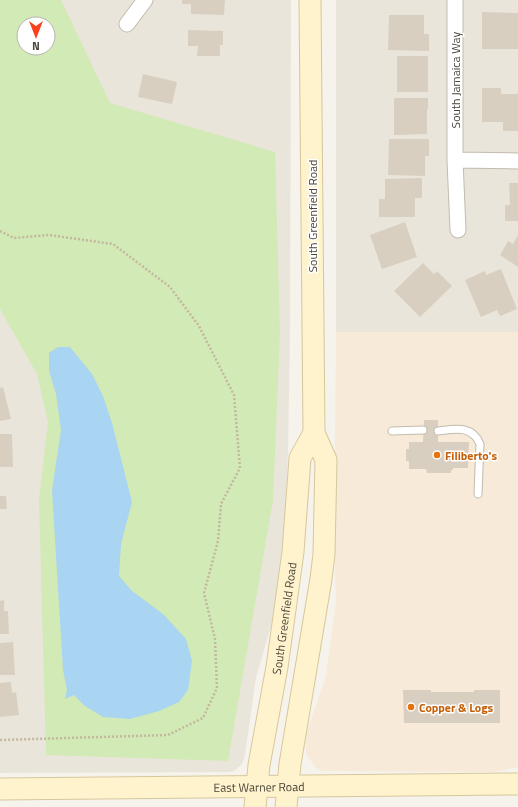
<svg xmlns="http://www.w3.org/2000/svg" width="518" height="807" viewBox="0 0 518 807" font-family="'Titillium Web',sans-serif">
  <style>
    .residential { fill: #eae5da; fill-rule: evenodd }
    .commercial { fill: #f7ead8 }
    .green { fill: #d2eab5; fill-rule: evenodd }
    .water { fill: #a9d4f2 }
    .building { fill: #d8cfc1 }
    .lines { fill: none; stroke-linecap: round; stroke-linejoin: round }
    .lane-casing { stroke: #c2bbae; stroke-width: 9 }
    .street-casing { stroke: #c2bbae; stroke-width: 17 }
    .secondary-casing { stroke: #d6c79b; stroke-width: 23 }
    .path { stroke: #c4b79f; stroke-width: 2.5; stroke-dasharray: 2 2; stroke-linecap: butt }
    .lane { stroke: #fff; stroke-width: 7 }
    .street { stroke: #fff; stroke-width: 15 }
    .secondary { stroke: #fff3cd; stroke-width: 21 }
    .food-dot { fill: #e8710a; stroke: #fff; stroke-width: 1.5 }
    .labels { text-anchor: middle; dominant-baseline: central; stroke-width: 3; stroke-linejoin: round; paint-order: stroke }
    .street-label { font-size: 12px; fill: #4b4439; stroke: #fff }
    .food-label { font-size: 12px; font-weight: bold; fill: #c56008; stroke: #fff; text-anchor: start }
  </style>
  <rect width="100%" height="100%" fill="#f6f3ec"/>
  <path class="residential" d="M0,0H291L290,337L288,452L284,552L277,605L256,678L245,755L242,764L234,771L229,772L0,773ZM24,24H48V48H24Z
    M336,0H518V332H336Z"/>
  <path class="commercial" d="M336,332H518V767L493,772L322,771L316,768L306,754V734L326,676L336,601L334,552Z"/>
  <path class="green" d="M0,0H61L110,103L275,152L280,333L273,500L228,761L46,755L39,499L48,422L37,374L0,309ZM24,24H48V48H24Z"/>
  <path class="water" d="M58,347H70L92,374L103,396L112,423L132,502L121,544L119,576L132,591L163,614L186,639L192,661L188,690L179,702L159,711L130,719L103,717L85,706L74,695L65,699L67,690L63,670L52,490L61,430L56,394L49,371V353Z"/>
  <path class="building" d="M182,0H225L224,15L191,14V4H182Z
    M482,12L518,13V49H482Z
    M389,15H424V34H429V51L388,50Z
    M188,30L223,31V45H220V56H197L198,46H188Z
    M397,56H428V92H397Z
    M143,74L177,82L172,104L138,97Z
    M482,88H501V94H518V131H503V122H482Z
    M394,98H428V109H427V134L394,135Z
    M389,139H429V156H425V176L388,175Z
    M422,178V198H415V217H379V199H385V179Z
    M509,183H518V221H505V205H510Z
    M405,222L417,257L382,269L370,235Z
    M518,235V267L500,255L508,241L513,244Z
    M423,263L434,274L437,271L452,286L420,317L394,291Z
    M501,269L517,309L500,316L497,310L481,317L465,280L485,271L486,275Z
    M3,387L11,419L0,421V388Z
    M424,420H438V442H469L468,468H453V470H451V473H427L426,469H409V461H406V449H409V442H423Z
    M0,434H12L13,467H0Z
    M0,496H6L7,509H0Z
    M4,600V611H8L9,634H0V601Z
    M13,642L15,675H0V643Z
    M11,682L12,693L16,692L19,715L0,717V683Z
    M403,690H431V692H474V690H500V723H404Z"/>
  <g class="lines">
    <g class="lane-casing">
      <path id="lane" d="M392,431L423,430
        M438,431C455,429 472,425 480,444L478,494"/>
    </g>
    <g class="street-casing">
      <path id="street" d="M455,0V160L458,230
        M127,24L145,0
        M455,160L518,161"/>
    </g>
    <g class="secondary-casing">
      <g id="secondary">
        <path id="s1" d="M0,789L518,784"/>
        <path id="s2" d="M255,807L259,765L277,667L293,552L300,458L314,433"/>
        <path d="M286,807L290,764L321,579L324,554L326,460L314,433L310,0"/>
      </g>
    </g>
    <path class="path" d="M0,231L14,238L49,235L113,244L170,287L199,326L234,395L240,468L221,504L218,541L204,593L215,639L217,688L203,718L168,735L0,740"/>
    <use href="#lane" class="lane"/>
    <use href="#street" class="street"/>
    <use href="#secondary" class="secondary"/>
  </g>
  <g class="food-dot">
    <circle cx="437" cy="455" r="4"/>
    <circle cx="411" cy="707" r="4"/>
  </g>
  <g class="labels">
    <g class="street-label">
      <text transform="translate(455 80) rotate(-90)">South Jamaica Way</text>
      <text transform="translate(312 216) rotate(-90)">South Greenfield Road</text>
      <text stroke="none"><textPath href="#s2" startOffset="191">South Greenfield Road</textPath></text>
      <text stroke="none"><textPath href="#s1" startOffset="259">East Warner Road</textPath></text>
    </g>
    <g class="food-label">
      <text x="445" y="455">Filiberto's</text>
      <text x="419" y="707">Copper &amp; Logs</text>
    </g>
  </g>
  <g transform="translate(36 36) rotate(180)"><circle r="19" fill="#ffffff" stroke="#b7b4b0"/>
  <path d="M0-3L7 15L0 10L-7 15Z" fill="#fc3f1d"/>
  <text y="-6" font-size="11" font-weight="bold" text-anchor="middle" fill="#4b4439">N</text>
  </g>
</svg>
